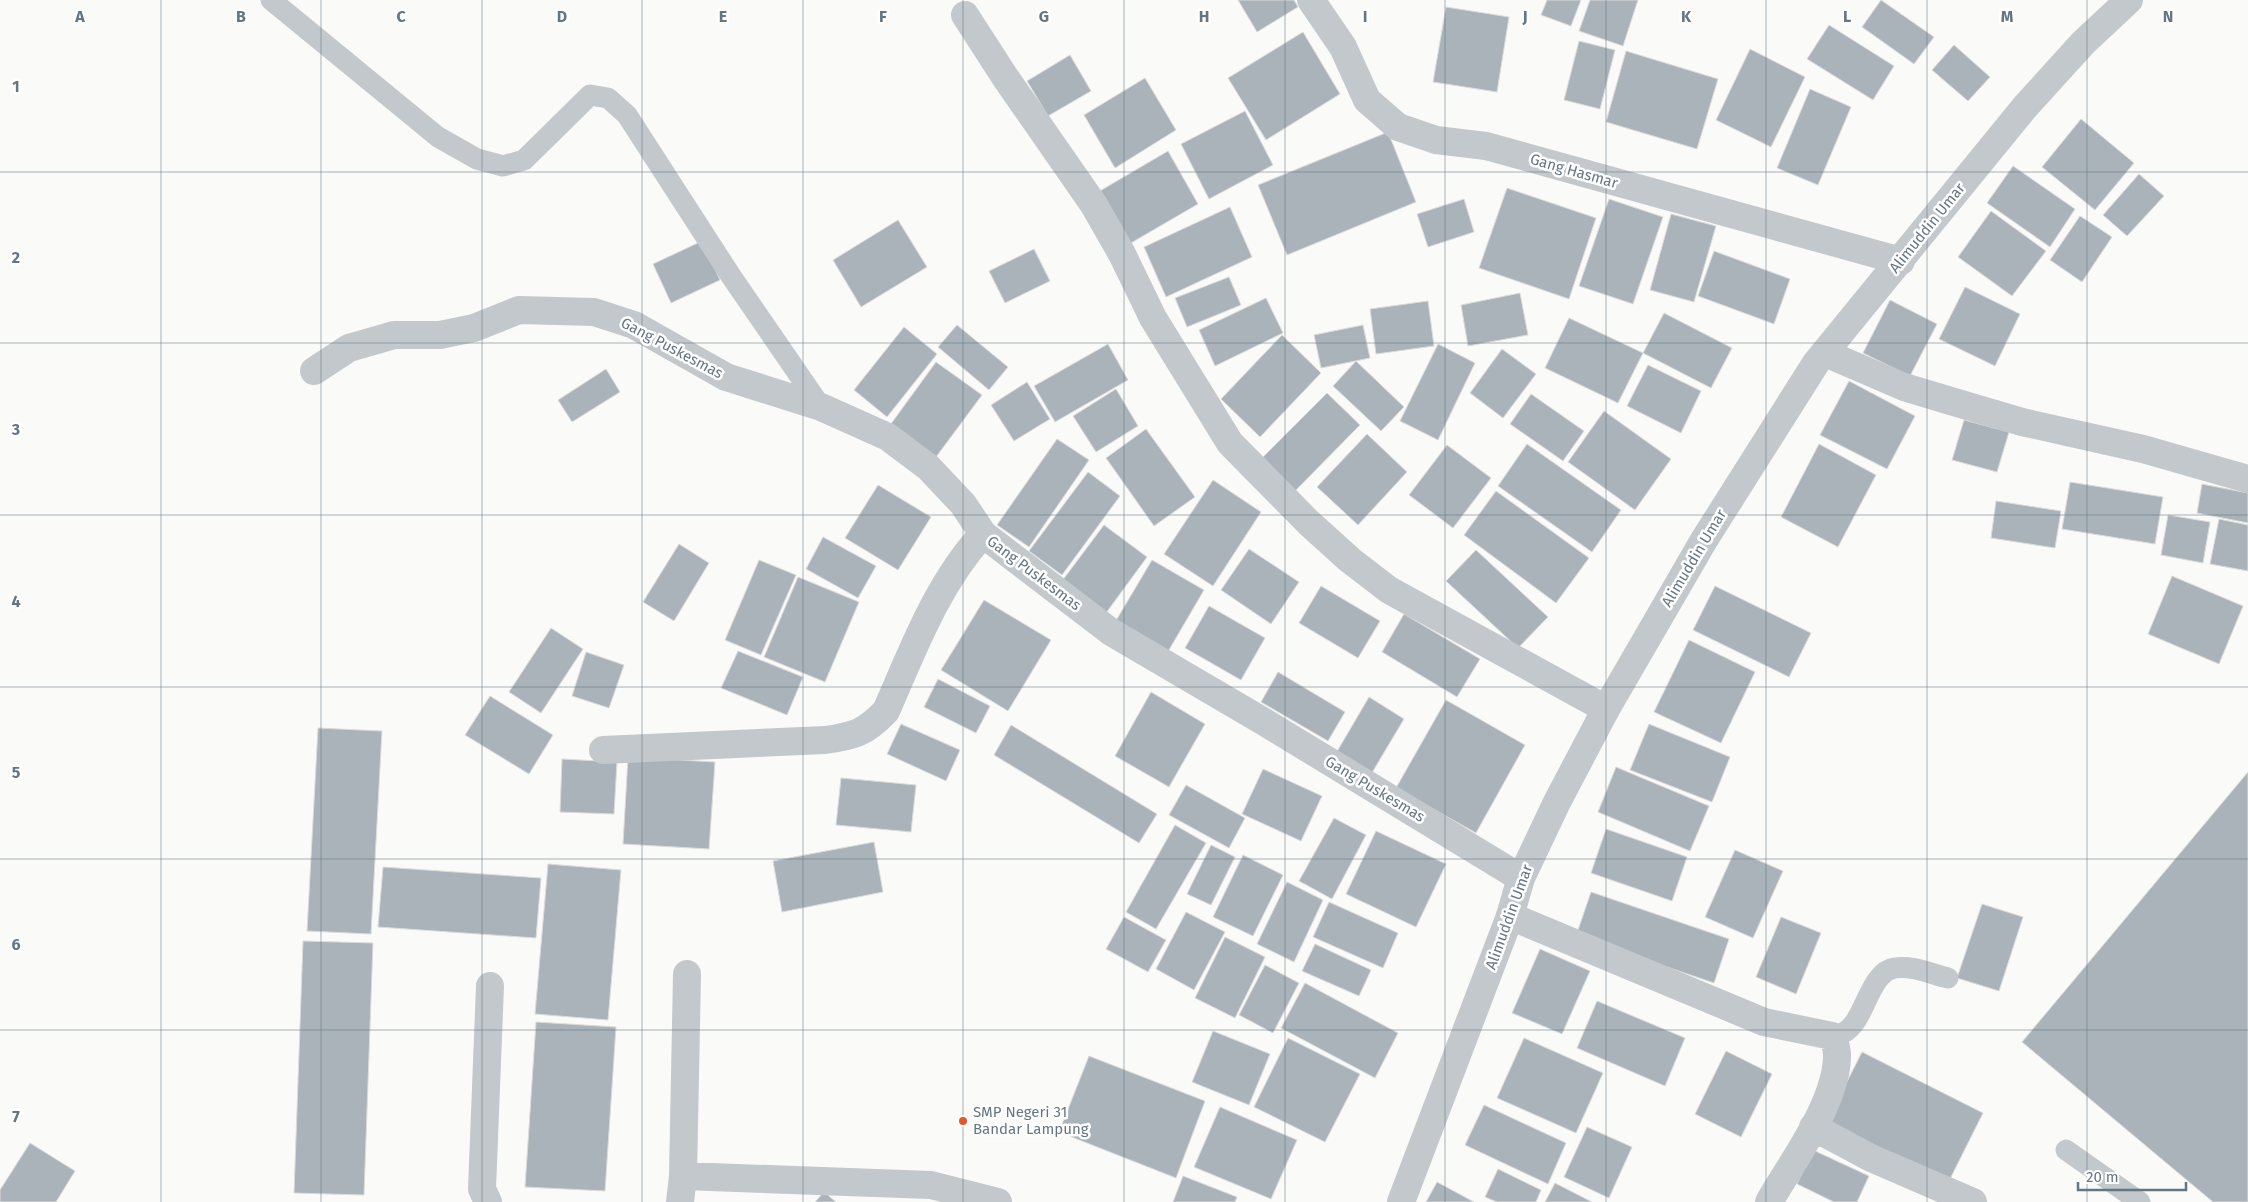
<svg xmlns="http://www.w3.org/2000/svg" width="2248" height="1202" viewBox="0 0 2248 1202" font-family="'Fira Sans',sans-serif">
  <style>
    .building { fill: #aab3b9; stroke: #dcdcda }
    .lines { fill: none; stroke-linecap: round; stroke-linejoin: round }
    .service { stroke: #c3c8cc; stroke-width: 21 }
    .minor { stroke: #c3c8cc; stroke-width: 28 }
    .tertiary { stroke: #c3c8cc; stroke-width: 28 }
    .grid { fill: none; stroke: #657683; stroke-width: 1; stroke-opacity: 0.55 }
    .poi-dot { fill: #e4572e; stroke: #fff; stroke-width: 2 }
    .labels { text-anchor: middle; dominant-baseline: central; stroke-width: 5; stroke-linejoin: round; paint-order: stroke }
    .street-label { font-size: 15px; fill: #657683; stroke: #fff }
    .poi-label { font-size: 15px; fill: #657683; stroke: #fff; text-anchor: start }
    .grid-label { font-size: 16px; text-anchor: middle; font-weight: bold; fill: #657683; stroke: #fff; stroke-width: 5; stroke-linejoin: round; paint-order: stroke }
  </style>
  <rect width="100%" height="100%" fill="#fafaf8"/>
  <path class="building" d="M1238,0H1294L1298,7L1257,32Z
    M1547,0H1581L1571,26L1541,15Z
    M1590,0H1638L1623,46L1579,31Z
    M1881,0L1934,37L1914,64L1862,27Z
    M1446,7L1509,17L1497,92L1433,82Z
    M1829,25L1894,66L1873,100L1807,59Z
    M1303,32L1340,94L1266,140L1228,78Z
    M1579,41L1615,50L1600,109L1564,100Z
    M1954,45L1990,77L1968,101L1932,70Z
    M1750,49L1805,77L1771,147L1716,120Z
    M1626,51L1718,79L1697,149L1606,122Z
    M1070,55L1091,91L1048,116L1027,81Z
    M1145,78L1176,130L1115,168L1084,115Z
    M1810,89L1851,107L1818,185L1777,168Z
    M1245,111L1273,165L1209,199L1181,144Z
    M2081,119L2134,163L2095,210L2042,167Z
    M1388,132L1416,202L1287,255L1258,185Z
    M1168,151L1198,204L1124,247L1093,195Z
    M2013,166L2075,209L2050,247L1987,203Z
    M2139,174L2164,196L2127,236L2103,215Z
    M1507,188L1596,218L1569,299L1479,268Z
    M1464,199L1474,232L1428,247L1417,214Z
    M1609,199L1663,217L1633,304L1579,286Z
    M1230,207L1252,257L1166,297L1144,247Z
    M1991,211L2046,251L2012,296L1958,257Z
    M1671,214L1716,226L1694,302L1650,290Z
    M2080,216L2112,237L2082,282L2050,260Z
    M898,220L927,267L861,307L833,260Z
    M702,241L720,280L671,303L653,264Z
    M1034,249L1050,281L1005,303L989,271Z
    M1714,251L1790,279L1774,324L1698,296Z
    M1229,277L1241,305L1187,327L1175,298Z
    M1965,287L2020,314L1995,366L1939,339Z
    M1520,293L1528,335L1468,346L1461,305Z
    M1266,298L1283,333L1215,366L1199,330Z
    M1890,300L1937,324L1910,376L1863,353Z
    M1428,301L1434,346L1376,354L1370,309Z
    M1664,313L1732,348L1711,388L1643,353Z
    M1569,318L1643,353L1618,403L1545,368Z
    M957,325L1008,367L989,390L938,347Z
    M1363,325L1370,358L1321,368L1314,335Z
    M904,327L937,354L887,417L854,390Z
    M1282,335L1321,373L1260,437L1221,399Z
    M1108,344L1128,380L1055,422L1034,386Z
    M1438,344L1475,363L1438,440L1400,421Z
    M1502,349L1536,374L1503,418L1470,393Z
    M1356,361L1404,407L1381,431L1333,386Z
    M936,362L982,395L933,461L888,428Z
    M1648,365L1701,391L1681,433L1627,406Z
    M606,369L620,392L572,422L558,400Z
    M1849,381L1915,416L1887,469L1820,435Z
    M1027,382L1050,419L1014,441L991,405Z
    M1116,389L1138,426L1096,452L1073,416Z
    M1327,393L1360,425L1295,491L1262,458Z
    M1531,394L1584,431L1563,461L1510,424Z
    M1604,411L1671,459L1635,510L1568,462Z
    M1964,420L2009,432L1997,472L1952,460Z
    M1146,429L1195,497L1154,526L1106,458Z
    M1367,434L1407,472L1358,525L1317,487Z
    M1057,439L1089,460L1029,547L997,525Z
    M1527,444L1621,510L1592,552L1498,486Z
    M1819,444L1876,475L1838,547L1781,517Z
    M1447,445L1491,478L1453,528L1409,495Z
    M1088,472L1120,496L1062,575L1029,551Z
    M1213,480L1261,512L1213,586L1164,554Z
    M2070,482L2163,497L2155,544L2062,529Z
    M2202,484L2248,493V523L2197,513Z
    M878,485L931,517L898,570L845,538Z
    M1496,491L1589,558L1556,603L1464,535Z
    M1996,501L2061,511L2055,548L1991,538Z
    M2168,515L2210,522L2203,563L2161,555Z
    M2219,519L2248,525V571L2210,564Z
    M1104,525L1147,557L1106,613L1062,581Z
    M823,537L876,566L858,598L806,569Z
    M679,544L709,563L674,621L643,602Z
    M1249,549L1299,582L1271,624L1221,590Z
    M1476,550L1548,617L1518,648L1446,581Z
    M759,560L796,575L761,655L725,640Z
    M1152,560L1204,590L1166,655L1114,624Z
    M2172,576L2243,606L2219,664L2148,634Z
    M798,577L859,602L825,682L764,657Z
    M1321,586L1380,621L1358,658L1299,623Z
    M1715,586L1811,633L1789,677L1693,630Z
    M984,600L1051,640L1008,711L941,670Z
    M1209,606L1265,638L1241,680L1185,648Z
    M1404,614L1480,659L1457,697L1382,652Z
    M551,628L583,649L541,713L509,692Z
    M1689,640L1755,672L1721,743L1654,712Z
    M738,651L803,677L787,715L721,688Z
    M586,652L624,665L609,708L572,696Z
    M1278,672L1345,712L1328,741L1261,702Z
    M938,679L990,706L976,733L924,707Z
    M1151,692L1205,724L1169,787L1115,756Z
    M490,696L553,735L529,774L465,735Z
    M1369,697L1404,719L1370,776L1335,755Z
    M1446,700L1525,745L1476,833L1396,788Z
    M901,724L960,750L946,781L887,754Z
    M1649,724L1730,757L1712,802L1630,770Z
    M1011,725L1157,814L1139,843L994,755Z
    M318,728L382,731L371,934L307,931Z
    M628,757L715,762L709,849L623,844Z
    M562,759L617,762L614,814L560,812Z
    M1616,767L1709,806L1690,851L1598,812Z
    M1263,769L1322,796L1301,841L1242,814Z
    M2248,772V1202H2213L2022,1042Z
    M841,778L916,785L911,832L836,825Z
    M1186,785L1245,818L1229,848L1169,815Z
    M1334,818L1366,835L1332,899L1299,881Z
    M1175,825L1206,843L1156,929L1126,912Z
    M1606,829L1687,857L1672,901L1591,873Z
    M1376,831L1446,864L1416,927L1346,894Z
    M874,842L883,892L782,912L773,861Z
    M1211,845L1235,857L1211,905L1187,894Z
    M1735,850L1783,871L1753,938L1705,917Z
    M1243,855L1283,875L1253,936L1213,917Z
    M548,864L621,870L608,1020L535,1014Z
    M383,867L541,878L536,938L378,927Z
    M1287,882L1323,900L1294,962L1257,944Z
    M1591,892L1729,939L1714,983L1576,936Z
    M1329,902L1398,933L1383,968L1313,937Z
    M1982,904L2023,917L1999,991L1957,978Z
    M1186,912L1225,932L1194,990L1156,969Z
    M1124,917L1166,940L1148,972L1106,949Z
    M1781,917L1821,933L1796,994L1756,977Z
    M1225,937L1265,957L1235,1018L1195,998Z
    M303,941L373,943L364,1195L294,1193Z
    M1315,944L1371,970L1359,996L1302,971Z
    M1540,949L1590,971L1562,1034L1512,1013Z
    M1265,965L1299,983L1273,1033L1239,1015Z
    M1305,983L1398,1033L1375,1078L1281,1028Z
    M1597,1001L1685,1038L1665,1086L1577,1048Z
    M536,1022L616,1027L605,1191L525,1187Z
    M1213,1031L1270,1054L1249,1105L1192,1082Z
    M1288,1038L1360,1074L1325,1142L1254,1107Z
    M1524,1038L1603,1073L1576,1133L1497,1098Z
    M1726,1051L1772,1074L1741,1137L1695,1114Z
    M1862,1052L1983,1113L1947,1185L1826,1123Z
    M1089,1056L1205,1101L1176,1178L1059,1132Z
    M1484,1105L1566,1143L1548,1184L1465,1145Z
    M1220,1107L1297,1140L1271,1199L1194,1167Z
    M1587,1127L1632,1147L1609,1198L1564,1177Z
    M30,1143L75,1171L56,1202H0V1190Z
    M1813,1150L1869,1176L1857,1202H1834L1797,1184Z
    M1498,1169L1541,1190L1536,1202H1497L1485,1197Z
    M1183,1176L1237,1197L1235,1202H1173Z
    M1437,1182L1474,1202H1426Z
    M1555,1183L1592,1202H1545Z
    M824,1192L836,1202H815Z"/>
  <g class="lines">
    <path class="service" d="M271,0L438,137L477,159L503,166L524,160L590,95L608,98L627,115L731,276L821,407
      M1832,1036C1836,1035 1840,1035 1843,1033C1866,1022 1868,972 1895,968C1912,965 1931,974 1948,978
      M2066,1150L2140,1202"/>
    <path class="minor" d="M1311,0L1343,47L1367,100L1398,127L1436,140L1486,146L1901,261
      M965,15L1005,77L1094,205L1122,254L1153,318L1230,443L1309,523L1350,560L1389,590L1606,709
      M1825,353L1904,387L1954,402L2022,422L2143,449L2248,479
      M314,371L349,348L394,335H440L474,328L519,310L594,312L634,325L726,377L821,407L888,437L928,467L963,504L983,534L1111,632L1266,723L1521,878
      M603,750L825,740C854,736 865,733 886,711C913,650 937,584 983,534
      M1510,916L1764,1022L1832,1036C1834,1042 1837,1048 1837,1054C1838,1101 1792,1162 1769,1202
      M1813,1127L1871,1158L1973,1202
      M683,1176L931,1185L998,1202
      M488,1202L482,1189L490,986
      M680,1202L683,1176L687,974"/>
    <path class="tertiary" d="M1401,1202L1510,916L1521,878L1557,802L1606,709L1704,540L1816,363L2024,108L2083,43L2129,0"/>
  </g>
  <path class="grid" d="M161,0V1202M321,0V1202M482,0V1202M642,0V1202M803,0V1202M963,0V1202M1124,0V1202M1285,0V1202M1445,0V1202M1606,0V1202M1766,0V1202M1927,0V1202M2087,0V1202M0,172H2248M0,343H2248M0,515H2248M0,687H2248M0,859H2248M0,1030H2248"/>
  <circle class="poi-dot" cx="963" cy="1121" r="5"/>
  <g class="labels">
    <g class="street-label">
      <text transform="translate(1574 171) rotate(16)">Gang Hasmar</text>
      <text transform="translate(1927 228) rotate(-51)">Alimuddin Umar</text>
      <text transform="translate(672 348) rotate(28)">Gang Puskesmas</text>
      <text transform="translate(1694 558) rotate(-59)">Alimuddin Umar</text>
      <text transform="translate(1034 573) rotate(37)">Gang Puskesmas</text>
      <text transform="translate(1375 789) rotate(31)">Gang Puskesmas</text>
      <text transform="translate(1509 917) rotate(-70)">Alimuddin Umar</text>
    </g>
    <g class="poi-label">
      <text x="973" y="1112">SMP Negeri 31<tspan x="973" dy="17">Bandar Lampung</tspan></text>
    </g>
  </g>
  <g class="grid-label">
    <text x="80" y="22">A</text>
    <text x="241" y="22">B</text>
    <text x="401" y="22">C</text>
    <text x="562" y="22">D</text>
    <text x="723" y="22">E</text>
    <text x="883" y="22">F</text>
    <text x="1044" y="22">G</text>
    <text x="1204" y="22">H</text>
    <text x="1365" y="22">I</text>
    <text x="1525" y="22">J</text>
    <text x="1686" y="22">K</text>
    <text x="1847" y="22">L</text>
    <text x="2007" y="22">M</text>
    <text x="2168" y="22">N</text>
    <text x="16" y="92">1</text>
    <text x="16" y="263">2</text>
    <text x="16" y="435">3</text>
    <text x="16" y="607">4</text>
    <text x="16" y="778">5</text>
    <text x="16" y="950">6</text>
    <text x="16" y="1122">7</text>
  </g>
  <path d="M2078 1182v8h108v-8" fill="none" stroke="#657683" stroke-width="2.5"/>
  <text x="2086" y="1182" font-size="15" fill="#657683" stroke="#ffffff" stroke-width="4" paint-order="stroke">20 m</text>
</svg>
